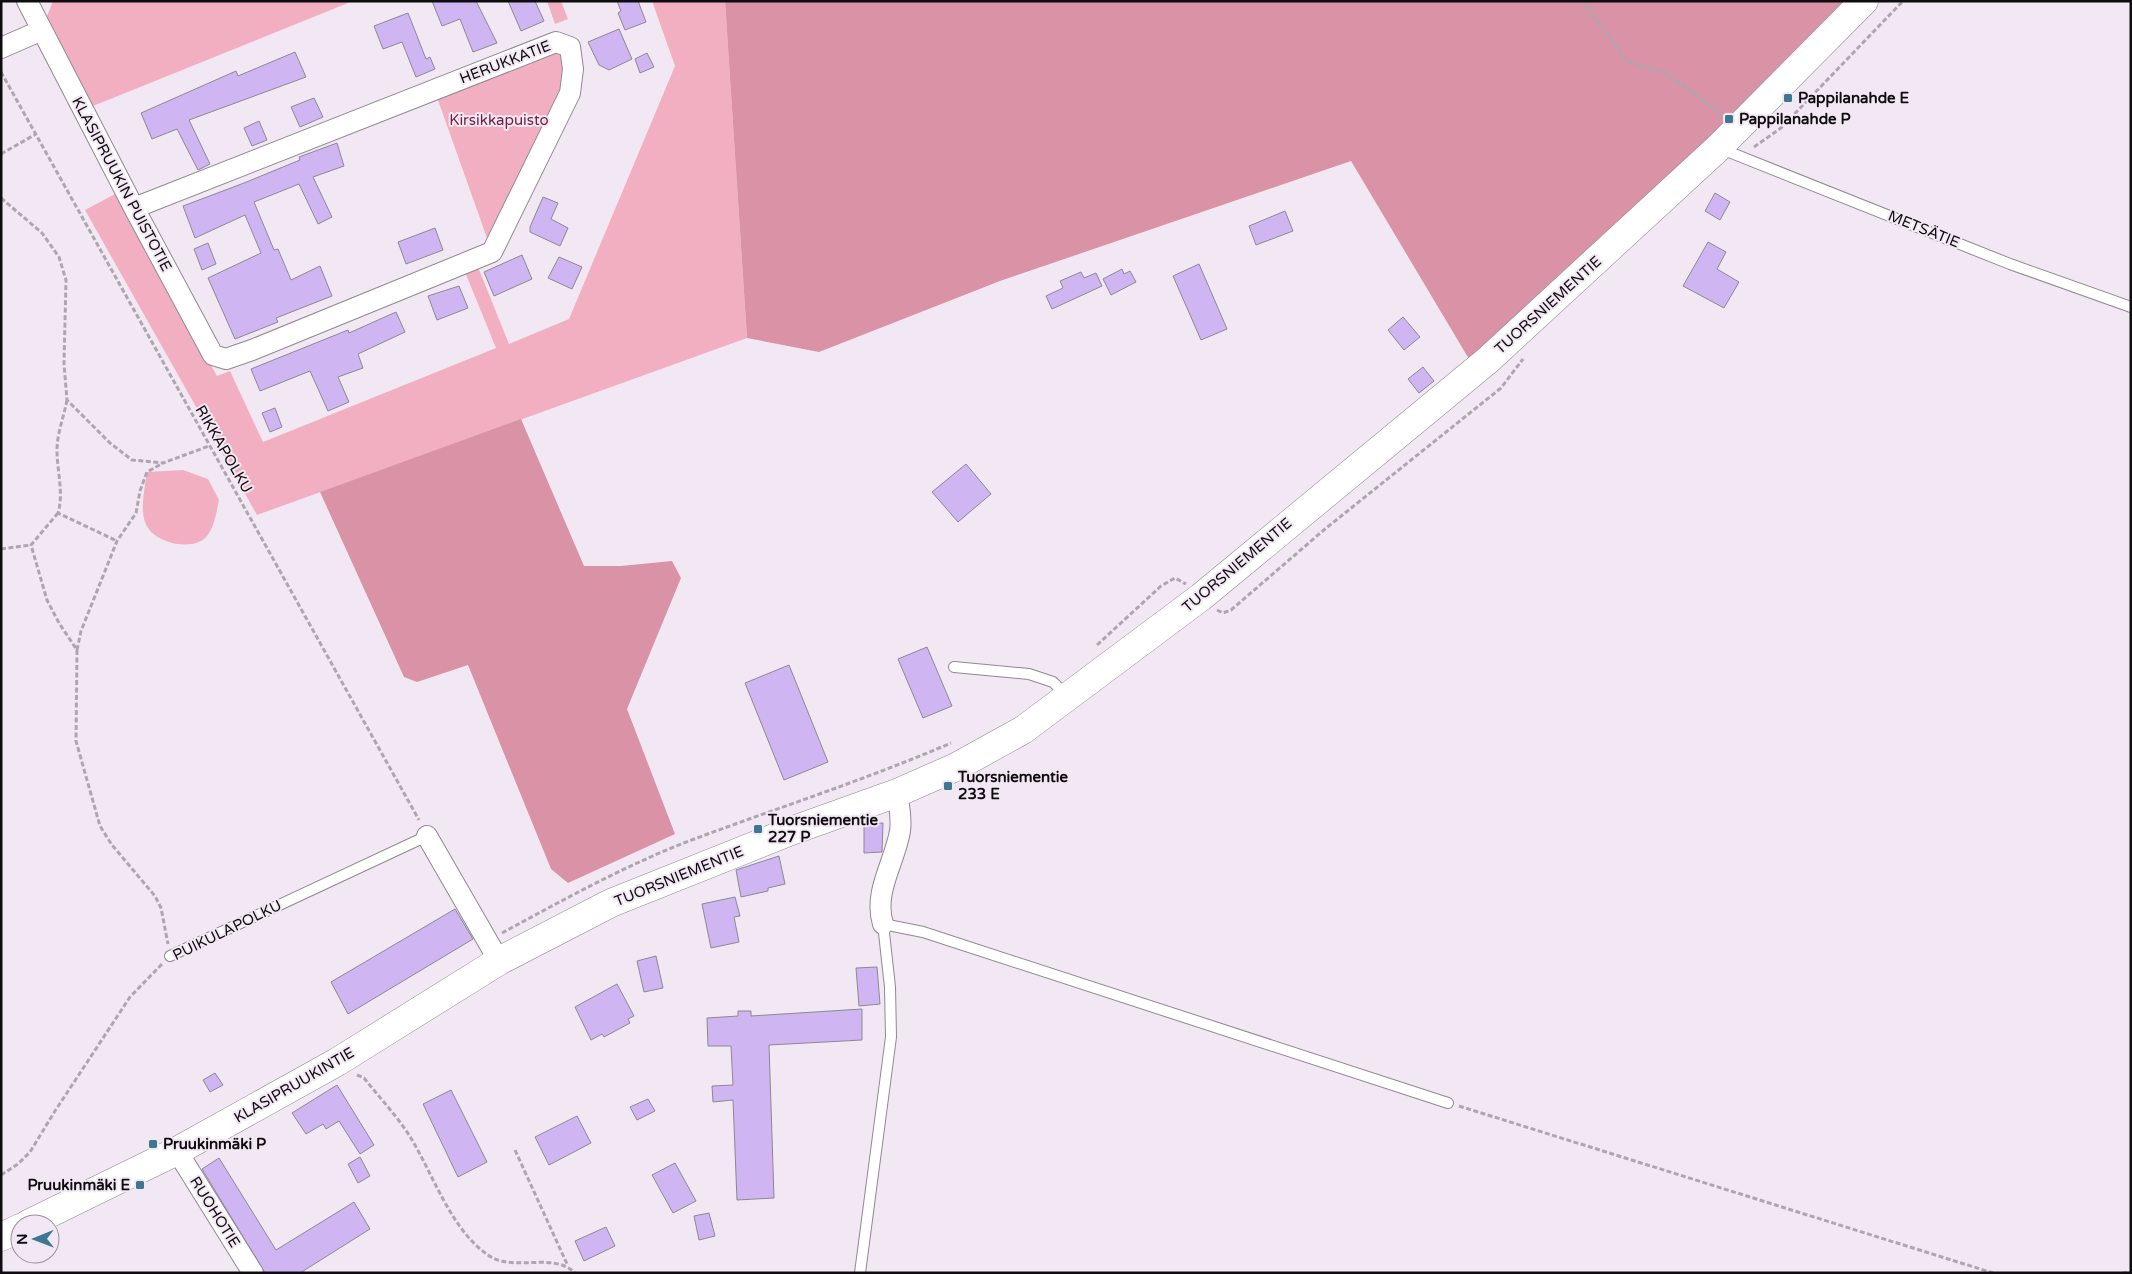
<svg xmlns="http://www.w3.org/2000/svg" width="2132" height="1274" viewBox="0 0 2132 1274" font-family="'Varela Round',sans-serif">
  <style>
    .green { fill: #f2afc2 }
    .forest { fill: #d992a6 }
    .building { fill: #cfb5f2; stroke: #8c8893 }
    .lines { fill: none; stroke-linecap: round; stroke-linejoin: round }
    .lane-casing { stroke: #918892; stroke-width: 12 }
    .street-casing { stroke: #918892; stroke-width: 22 }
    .secondary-casing { stroke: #918892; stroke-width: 29 }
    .path { stroke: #aea6af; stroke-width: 3; stroke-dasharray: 5 2.5; stroke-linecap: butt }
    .lane { stroke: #fff; stroke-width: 10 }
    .street { stroke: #fff; stroke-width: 20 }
    .secondary { stroke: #fff; stroke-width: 28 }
    .poi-dot { fill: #3d7890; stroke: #f2e8f3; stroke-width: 2 }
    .labels { text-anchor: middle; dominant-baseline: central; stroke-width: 4; stroke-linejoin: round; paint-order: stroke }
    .street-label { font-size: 15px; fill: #0f0c10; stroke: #f2e8f3 }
    .poi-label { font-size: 15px; font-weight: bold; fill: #0f0c10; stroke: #f2e8f3; text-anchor: start }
    .park-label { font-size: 15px; fill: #732140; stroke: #f2e8f3 }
  </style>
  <rect width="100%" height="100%" fill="#f2e8f3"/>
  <path class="green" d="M53,1H353L93,106L47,16Z
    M547,1H561L568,19L555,24Z
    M652,1H725L747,338L257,515L85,210L115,194L217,376L230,371L263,442L496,348L465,272L478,267L509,344L569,319L675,66Z
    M556,42L573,77L492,252L434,89Z
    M183,470L208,479L219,500C216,513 214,534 201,541C184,550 151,541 145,522C140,507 145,488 147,472Z"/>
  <path class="forest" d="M725,1H1852L1738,112L1469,359L1351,161L1000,281L819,352L747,338Z
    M521,419L584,566H621L672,561L681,578L627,709L675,834L568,883L551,869L468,665L417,682L404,677L320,492Z"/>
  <path class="building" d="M432,1H476L497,43L473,52L460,19L442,26Z
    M508,1H535L544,21L521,31Z
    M617,1H638L646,22L625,30L618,13L621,11Z
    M408,13L426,59L430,57L435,69L416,77L402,42L383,49L374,26Z
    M619,29L632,59L609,70L599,65L588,42Z
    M295,52L306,77L189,120L210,164L198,170L177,129L152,139L141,113L236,71L238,76Z
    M647,53L654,67L640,73L635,59Z
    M314,98L323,117L300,127L291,107Z
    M259,121L267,140L252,146L244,128Z
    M337,143L344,166L313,177L332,217L318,224L299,184L254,202L274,250L278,249L291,280L320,266L332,296L276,318L278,322L235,339L208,278L261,253L245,215L195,238L183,206L244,183L300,160L299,157Z
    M1715,193L1730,202L1720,220L1705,211Z
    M543,197L558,203L551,219L568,228L560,246L530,232V227Z
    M1285,211L1293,231L1256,245L1249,226Z
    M435,228L443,250L406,264L398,242Z
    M1708,242L1726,252L1717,269L1739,282L1724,308L1683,286Z
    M208,243L216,264L202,270L194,249Z
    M522,255L532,279L494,296L484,272Z
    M559,257L582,267L572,289L548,278Z
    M1199,264L1227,329L1201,340L1173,276Z
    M1122,269L1124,274L1130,271L1136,282L1111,295L1103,279Z
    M1081,272L1084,278L1096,273L1102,286L1052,309L1046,296L1063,288L1060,281Z
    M459,286L468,308L437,320L428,296Z
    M396,312L405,332L358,354L363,368L338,377L349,402L328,411L310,371L260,391L251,369L348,330L349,333Z
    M1403,317L1420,337L1404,350L1388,330Z
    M1423,367L1434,381L1419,393L1408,379Z
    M275,408L282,427L270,432L262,413Z
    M966,464L991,494L958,522L932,492Z
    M927,647L952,706L923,718L898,659Z
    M789,665L828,762L784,780L745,683Z
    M883,823L882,852L864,853V824Z
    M779,856L785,884L768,888V891L741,897L736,870Z
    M735,897L740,916L734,917L739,942L711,948L702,904Z
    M455,909L473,939L348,1014L331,982Z
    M656,956L663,988L644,992L637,961Z
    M877,967L880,1004L859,1006L856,968Z
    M617,984L634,1016L628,1019L630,1023L604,1037L602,1034L591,1040L575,1007Z
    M862,1009V1040L769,1045L774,1198L737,1200L733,1100L713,1102L712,1086L733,1085L731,1046H708L707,1018L738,1016V1011H751V1016Z
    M215,1073L223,1085L210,1092L203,1080Z
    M337,1085L374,1145L360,1154L339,1121L326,1129L323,1124L306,1134L292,1113Z
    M451,1090L487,1162L458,1177L423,1104Z
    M648,1099L655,1111L637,1120L630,1107Z
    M577,1116L591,1143L549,1165L535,1137Z
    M360,1157L370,1176L358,1183L348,1164Z
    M219,1158L276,1250L354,1202L370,1229L300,1273H265L202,1169Z
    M675,1163L696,1201L673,1213L652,1175Z
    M709,1213L715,1236L699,1240L694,1216Z
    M606,1227L615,1246L584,1261L575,1241Z"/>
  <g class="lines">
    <g class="lane-casing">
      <path id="lane" d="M1719,148L2010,264L2131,307
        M954,667L1029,674L1053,682L1067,696
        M170,956L427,836
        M860,1273L891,1037L890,987L883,924L923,932L1448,1103"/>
    </g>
    <g class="street-casing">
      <path id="street" d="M27,1L134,208L213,355L226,359L252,350L492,252L570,93L573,69L570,47L556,42L134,208
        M1,48L42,30
        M427,836L499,961
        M883,924C873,892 895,862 900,831C902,818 899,806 897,793
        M177,1151L253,1273"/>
    </g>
    <g class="secondary-casing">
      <path id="secondary" d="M28,1224L177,1151L337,1062L499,961L611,903L791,831L897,793L956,767L1023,730L1201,597L1488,360L1718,148L1864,1
        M1,1237L20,1228"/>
    </g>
    <path class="path" d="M1584,1L1627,62L1666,73L1723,115
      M1,72L419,820
      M1754,147L1781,128L1903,1
      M1,154L36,134
      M1,198L42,233L59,257L66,280L64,364L67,400L110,443L132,460L163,463L209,446
      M67,400C64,416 57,434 57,450C57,472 64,492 58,513L117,541
      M58,513L31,545L47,600L59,623L77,650L76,741L100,826L112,845L155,896L161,908L168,944
      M1,549L31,545
      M1217,610L1223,613L1231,610L1325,529L1501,388L1523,359
      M1097,645L1161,586L1175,578L1186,584
      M77,650L81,631L117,541L136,513L140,491L147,472L163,463
      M502,933C563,900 624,866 689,841C777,808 865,780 951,743
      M357,1075L364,1078C379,1097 396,1115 409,1135C433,1173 450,1229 488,1255C513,1273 553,1251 575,1273
      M1459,1106L1993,1273
      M515,1150L567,1264
      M1,1175L18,1164L30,1152L55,1111L130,997L162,964
      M2122,1273L2131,1272"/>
    <use href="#lane" class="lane"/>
    <use href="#street" class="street"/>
    <use href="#secondary" class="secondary"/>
  </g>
  <g class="poi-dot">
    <rect x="1783" y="93" width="10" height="10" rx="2.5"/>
    <rect x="1724" y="114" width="10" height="10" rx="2.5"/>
    <rect x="943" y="781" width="10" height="10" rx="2.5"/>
    <rect x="753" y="824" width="10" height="10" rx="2.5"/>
    <rect x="148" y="1139" width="10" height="10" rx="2.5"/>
    <rect x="135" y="1180" width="10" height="10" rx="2.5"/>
  </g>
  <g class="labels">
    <g class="street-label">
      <text transform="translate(505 62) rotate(-21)">HERUKKATIE</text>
      <text transform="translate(122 184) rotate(62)">KLASIPRUUKIN PUISTOTIE</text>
      <text transform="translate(1924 229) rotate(22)">METSÄTIE</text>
      <text transform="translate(1548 305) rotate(-42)">TUORSNIEMENTIE</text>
      <text transform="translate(224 449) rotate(60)">RIKKAPOLKU</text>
      <text transform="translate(1237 565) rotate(-40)">TUORSNIEMENTIE</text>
      <text transform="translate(679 876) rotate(-22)">TUORSNIEMENTIE</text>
      <text transform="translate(227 930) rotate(-26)">PUIKULAPOLKU</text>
      <text transform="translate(294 1085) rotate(-30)">KLASIPRUUKINTIE</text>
      <text transform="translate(215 1212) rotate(58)">RUOHOTIE</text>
    </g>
    <g class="poi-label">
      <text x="1798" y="98">Pappilanahde E</text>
      <text x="1739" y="119">Pappilanahde P</text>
      <text x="958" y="777">Tuorsniementie<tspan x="958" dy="17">233 E</tspan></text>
      <text x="768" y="820">Tuorsniementie<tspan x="768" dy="17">227 P</tspan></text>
      <text x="163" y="1144">Pruukinmäki P</text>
      <text x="130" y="1185" text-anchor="end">Pruukinmäki E</text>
    </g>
    <g class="park-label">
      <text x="499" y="120">Kirsikkapuisto</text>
    </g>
  </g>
  <rect width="2132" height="1274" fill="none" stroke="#0f0c10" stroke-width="5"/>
  <g transform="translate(35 1239) rotate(269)"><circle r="24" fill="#f2e8f3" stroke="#979098"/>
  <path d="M0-4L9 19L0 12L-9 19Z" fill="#3d7890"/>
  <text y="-8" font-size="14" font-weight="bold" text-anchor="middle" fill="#0f0c10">N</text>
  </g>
</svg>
